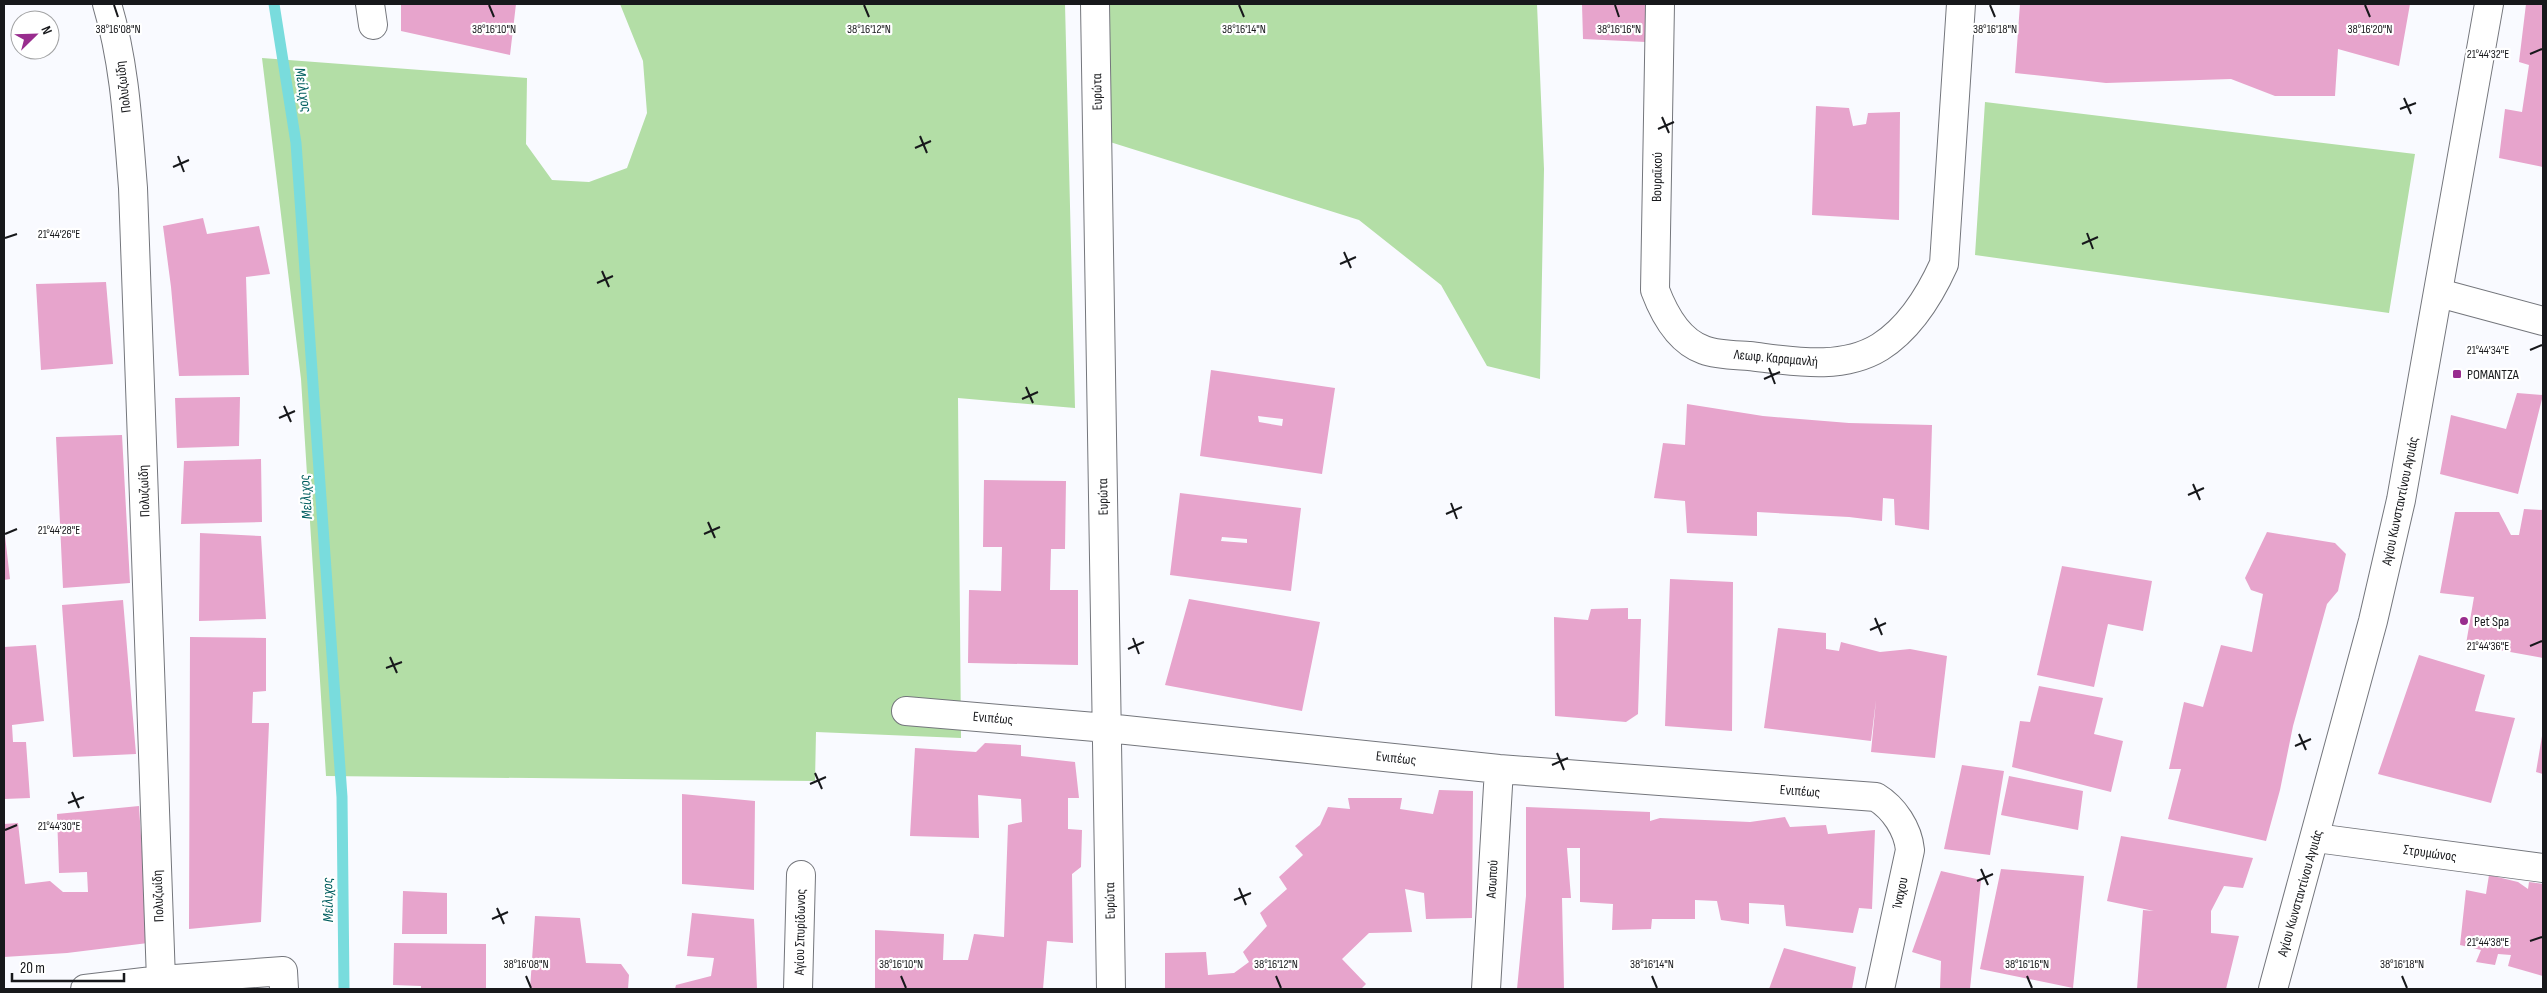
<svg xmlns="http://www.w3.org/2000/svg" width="2547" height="993" viewBox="0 0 2547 993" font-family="'Sofia Sans Condensed',sans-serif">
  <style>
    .green { fill: #b3dea6 }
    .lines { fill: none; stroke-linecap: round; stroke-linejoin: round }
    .stream { stroke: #79dcdd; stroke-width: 11 }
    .building { fill: #e7a4cc; fill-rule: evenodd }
    .minor-casing { stroke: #74767c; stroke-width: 30 }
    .secondary-casing { stroke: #74767c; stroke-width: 30 }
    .minor { stroke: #fff; stroke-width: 28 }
    .secondary { stroke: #fff; stroke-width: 28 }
    .ticks { fill: none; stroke: #17181b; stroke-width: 2 }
    .poi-dot { fill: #992d8e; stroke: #fff; stroke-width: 2 }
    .labels { text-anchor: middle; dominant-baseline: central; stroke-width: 4.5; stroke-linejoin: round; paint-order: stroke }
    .street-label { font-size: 14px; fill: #17181b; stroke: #fff }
    .poi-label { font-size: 14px; fill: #17181b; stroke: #fff; text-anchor: start }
    .water-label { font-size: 15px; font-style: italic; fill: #015e5f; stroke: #fff }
    .ticks-label { font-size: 12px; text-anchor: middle; fill: #17181b; stroke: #fff; stroke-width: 4.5; stroke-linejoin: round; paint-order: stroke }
  </style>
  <rect width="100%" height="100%" fill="#f9faff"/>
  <path class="green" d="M620,4H1065L1075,408L958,398L961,738L816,732L815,781L326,776L301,379L262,58L527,78L526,144L552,180L589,182L627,168L647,113L643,61Z
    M1107,4H1537L1544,169L1540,379L1487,366L1441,285L1359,220L1110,142Z
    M1985,102L2415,154L2389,313L1975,255Z"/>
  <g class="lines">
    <path class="stream" d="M274,4L296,143L342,797L344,989"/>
  </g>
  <path class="building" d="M401,4H516L510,55L401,31Z
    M1582,4H1647L1646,42L1583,39Z
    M2020,4H2410L2399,66L2338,49L2335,96H2275L2231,79L2106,83L2015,73Z
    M2526,4H2543V167L2499,158L2505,109L2522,112L2529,65L2519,62Z
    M1816,106L1849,108L1853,126L1866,124L1868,113L1900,112L1899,220L1812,215Z
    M203,218L207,234L259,226L270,274L246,277L249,375L179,376L171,287L163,226Z
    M106,282L113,364L41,370L36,284Z
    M1211,370L1335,388L1322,474L1200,456ZM1258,416L1283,419L1282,426L1259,422Z
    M2517,393L2543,395L2518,494L2440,474L2451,415L2506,429Z
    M240,397L239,446L177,448L175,398Z
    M1687,404L1763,416L1849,423L1932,425L1929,530L1895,525L1894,499L1883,498L1882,521L1849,517L1757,512V536L1687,533L1685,501L1654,498L1663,443L1685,445Z
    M122,435L130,583L63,588L56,437Z
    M261,459L262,522L181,524L184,461Z
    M984,480L1066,481L1065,549H1051L1050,590H1078V665L968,663L969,590L1001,591L1002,547H983Z
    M1180,493L1301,508L1291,591L1170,575ZM1222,537L1247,539V543L1221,541Z
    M2524,509L2543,510V658L2466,644L2474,597L2440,593L2455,512H2499L2511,535H2519Z
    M4,527L10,579L4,580Z
    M2267,532L2335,543L2346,554L2338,591L2327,604L2293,726L2280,790L2266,841L2168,819L2181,769H2169L2184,702L2203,707L2221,645L2252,652L2263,594L2251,590L2245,578Z
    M200,533L261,536L266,619L199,621Z
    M2062,566L2152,581L2143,631L2108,624L2094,687L2037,675Z
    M1670,579L1733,582L1732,731L1665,726Z
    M1189,599L1320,622L1302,711L1165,685Z
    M123,600L136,754L73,757L62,605Z
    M1628,608V619H1641L1638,714L1626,722L1555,716L1554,617L1588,620L1591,609Z
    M1778,628L1826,633V649L1839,651L1841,642L1880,652L1910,649L1947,656L1935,758L1871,752L1876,700L1871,741L1764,728Z
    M190,637L266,638V691L253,692L252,723H269L261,922L189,929Z
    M36,645L44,721L12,725L13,742H26L30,798L4,799V647Z
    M2419,655L2485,675L2475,711L2515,718L2491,803L2378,774Z
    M2039,686L2103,698L2094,734L2123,741L2111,792L2012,767L2020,721L2030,722Z
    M2542,736H2543V774L2536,772Z
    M985,743L1021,745V756L1075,762L1079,798H1068V829L1082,830L1081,867L1072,874L1073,943L1047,941L1043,989H875V930L944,934L943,960H968L974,934L1004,937L1008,825L1022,822L1021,799L978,795L979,838L910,836L915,748L976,752Z
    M1962,765L2004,771L1990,855L1944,849Z
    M2009,776L2083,791L2078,830L2001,815Z
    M1439,790L1473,791L1472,918L1426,919L1424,893L1405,889L1412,932L1369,933L1342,959L1366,984L1361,989H1165V953L1206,952L1208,975L1234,973L1249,962L1243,952L1267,926L1260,913L1287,889L1279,877L1303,855L1295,846L1320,825L1328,807L1350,809L1348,798H1402L1400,809L1433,814Z
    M682,794L755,801L754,890L682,884Z
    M139,806L148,943L67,953L4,957V824L18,823L25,884L50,881L63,892H88L87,872L59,873L57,814Z
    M1526,807L1650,812V821L1660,818L1750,822L1785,817L1790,827L1826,825L1828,834L1875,830L1872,909L1859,908L1853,933L1786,926L1784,905L1749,903V924L1721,920L1717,901L1695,900V919H1652L1651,929L1612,930L1613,904L1580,902V848H1567L1571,898H1562L1564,989H1517L1526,896Z
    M2121,836L2253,858L2243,888L2224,886L2211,911V933L2239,936L2226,989H2137L2143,910L2154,911L2107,901Z
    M2001,869L2084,876L2073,988L1980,969Z
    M1941,871L1981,880L1970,989H1940L1941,961L1912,952Z
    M2489,875L2518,882L2528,889L2529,882L2543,884V976L2508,966L2511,955L2498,954L2495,965L2476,962L2481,950L2460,945L2466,890L2486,894Z
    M403,891L447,893V934H402Z
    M692,913L754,919L757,989H675L676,985L711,976L714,958L687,956Z
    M535,916L580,918L586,963L621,964L629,975L628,989H530Z
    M394,943L486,944V989H421V986L393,985Z
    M1784,948L1856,967L1852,989H1769Z"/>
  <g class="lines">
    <g class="minor-casing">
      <path id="minor" d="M107,4C125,64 128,126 133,188L161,980
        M370,4L373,25
        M1095,4L1111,989
        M1660,4L1655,290C1664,314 1678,341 1704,350C1717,355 1734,355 1749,356C1792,361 1841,371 1880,347C1910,328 1930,295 1944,264L1961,4
        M2439,293L2543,321
        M906,711L1107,728L1499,769L1876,797C1894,808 1908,829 1910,850L1880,989
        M2316,838L2543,868
        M85,989L161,980L283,971L284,989
        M798,989L801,875
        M1486,989L1499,769"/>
    </g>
    <g class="secondary-casing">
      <path id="secondary" d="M2273,989L2373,621L2401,500L2489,4"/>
    </g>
    <use href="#minor" class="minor"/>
    <use href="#secondary" class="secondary"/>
  </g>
  <path class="ticks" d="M114,5L118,17M489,5L494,17M864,5L869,17M1239,5L1244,17M1615,5L1619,17M1990,5L1995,17M2365,5L2370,17M2530,54L2542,49M2404,98L2411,114M2400,109L2416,103M1662,117L1669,133M1658,129L1674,122M920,136L927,153M915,148L931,141M178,156L184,172M173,167L189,160M2087,233L2093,249M5,238L17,234M2082,244L2098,237M1344,252L1351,268M1340,264L1356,257M602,271L609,287M597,283L613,276M2530,350L2542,345M1769,368L1775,384M1764,379L1780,372M1026,387L1033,403M1022,399L1038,392M284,406L291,422M279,418L295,411M2193,484L2200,500M2188,495L2204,488M1451,503L1457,519M1446,514L1462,507M708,522L715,538M5,534L17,529M704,534L720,527M1875,618L1882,635M1870,630L1886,623M1133,638L1139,654M2530,646L2542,641M1128,649L1144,642M390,657L397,673M386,668L402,662M2299,734L2306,750M2295,746L2311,739M1557,753L1564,770M1552,765L1568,758M815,773L822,789M810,784L826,777M72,792L79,808M68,803L84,797M5,830L17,825M1981,869L1988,885M1977,881L1993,874M1239,888L1246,905M1234,900L1251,893M497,908L504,924M492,919L508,912M2530,941L2542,937M526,976L531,988M901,976L906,988M1276,976L1281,988M1652,976L1657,988M2027,976L2032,988M2402,976L2407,988"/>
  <g class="poi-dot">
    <rect x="2452" y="369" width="10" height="10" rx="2.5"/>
    <circle cx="2464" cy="621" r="5"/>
  </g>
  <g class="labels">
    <g class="street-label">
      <text transform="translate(123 87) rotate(-97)">Πολυζωίδη</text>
      <text transform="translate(1097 92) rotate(-91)">Ευρώτα</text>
      <text transform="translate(1657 177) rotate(-89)">Βουραϊκού</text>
      <text transform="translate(1776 358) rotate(5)">Λεωφ. Καραμανλή</text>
      <text transform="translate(144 491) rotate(-92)">Πολυζωίδη</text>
      <text transform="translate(1103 497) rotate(-91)">Ευρώτα</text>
      <text transform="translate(2400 501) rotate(-78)">Αγίου Κωνσταντίνου Αγυιάς</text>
      <text transform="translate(993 718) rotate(5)">Ενιπέως</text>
      <text transform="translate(1396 758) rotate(6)">Ενιπέως</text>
      <text transform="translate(1800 791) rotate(4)">Ενιπέως</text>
      <text transform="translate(2430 853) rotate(8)">Στρυμώνος</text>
      <text transform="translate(1492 879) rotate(-87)">Ασωπού</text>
      <text transform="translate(1900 893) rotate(-78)">Ίναχου</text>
      <text transform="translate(2300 893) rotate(-74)">Αγίου Κωνσταντίνου Αγυιάς</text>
      <text transform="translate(158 896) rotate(-92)">Πολυζωίδη</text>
      <text transform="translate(1110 901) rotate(-91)">Ευρώτα</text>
      <text transform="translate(800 932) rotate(-89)">Αγίου Σπυρίδωνος</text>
    </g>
    <g class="poi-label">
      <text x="2467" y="374">ΡΟΜΑΝΤΖΑ</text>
      <text x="2474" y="621">Pet Spa</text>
    </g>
    <g class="water-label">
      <text transform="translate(303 90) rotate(81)">Μείλιχος</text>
      <text transform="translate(306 497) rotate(-94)">Μείλιχος</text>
      <text transform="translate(328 900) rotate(-91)">Μείλιχος</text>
    </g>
  </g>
  <g class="ticks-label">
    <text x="494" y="33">38°16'10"N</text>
    <text x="1244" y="33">38°16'14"N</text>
    <text x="1995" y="33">38°16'18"N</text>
    <text x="118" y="33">38°16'08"N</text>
    <text x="869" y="33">38°16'12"N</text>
    <text x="1619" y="33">38°16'16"N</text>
    <text x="2370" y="33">38°16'20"N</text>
    <text x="2488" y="58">21°44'32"E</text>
    <text x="59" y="238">21°44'26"E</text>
    <text x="2488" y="354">21°44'34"E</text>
    <text x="59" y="534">21°44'28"E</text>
    <text x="2488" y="650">21°44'36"E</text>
    <text x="59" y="830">21°44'30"E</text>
    <text x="2488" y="946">21°44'38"E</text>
    <text x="526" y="968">38°16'08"N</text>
    <text x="901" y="968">38°16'10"N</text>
    <text x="1276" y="968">38°16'12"N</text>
    <text x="1652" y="968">38°16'14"N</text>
    <text x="2027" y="968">38°16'16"N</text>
    <text x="2402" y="968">38°16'18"N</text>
  </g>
  <rect width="2547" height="993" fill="none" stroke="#17181b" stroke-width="10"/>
  <g transform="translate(35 35) rotate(67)"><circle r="24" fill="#ffffff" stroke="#a2a3a4"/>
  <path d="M0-4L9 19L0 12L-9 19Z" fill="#992d8e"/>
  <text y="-8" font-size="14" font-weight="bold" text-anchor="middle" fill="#17181b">N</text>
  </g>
  <path d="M12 973v8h112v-8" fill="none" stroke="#17181b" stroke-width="2.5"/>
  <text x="20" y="973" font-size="15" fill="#17181b" stroke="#ffffff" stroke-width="4" paint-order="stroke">20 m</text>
</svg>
